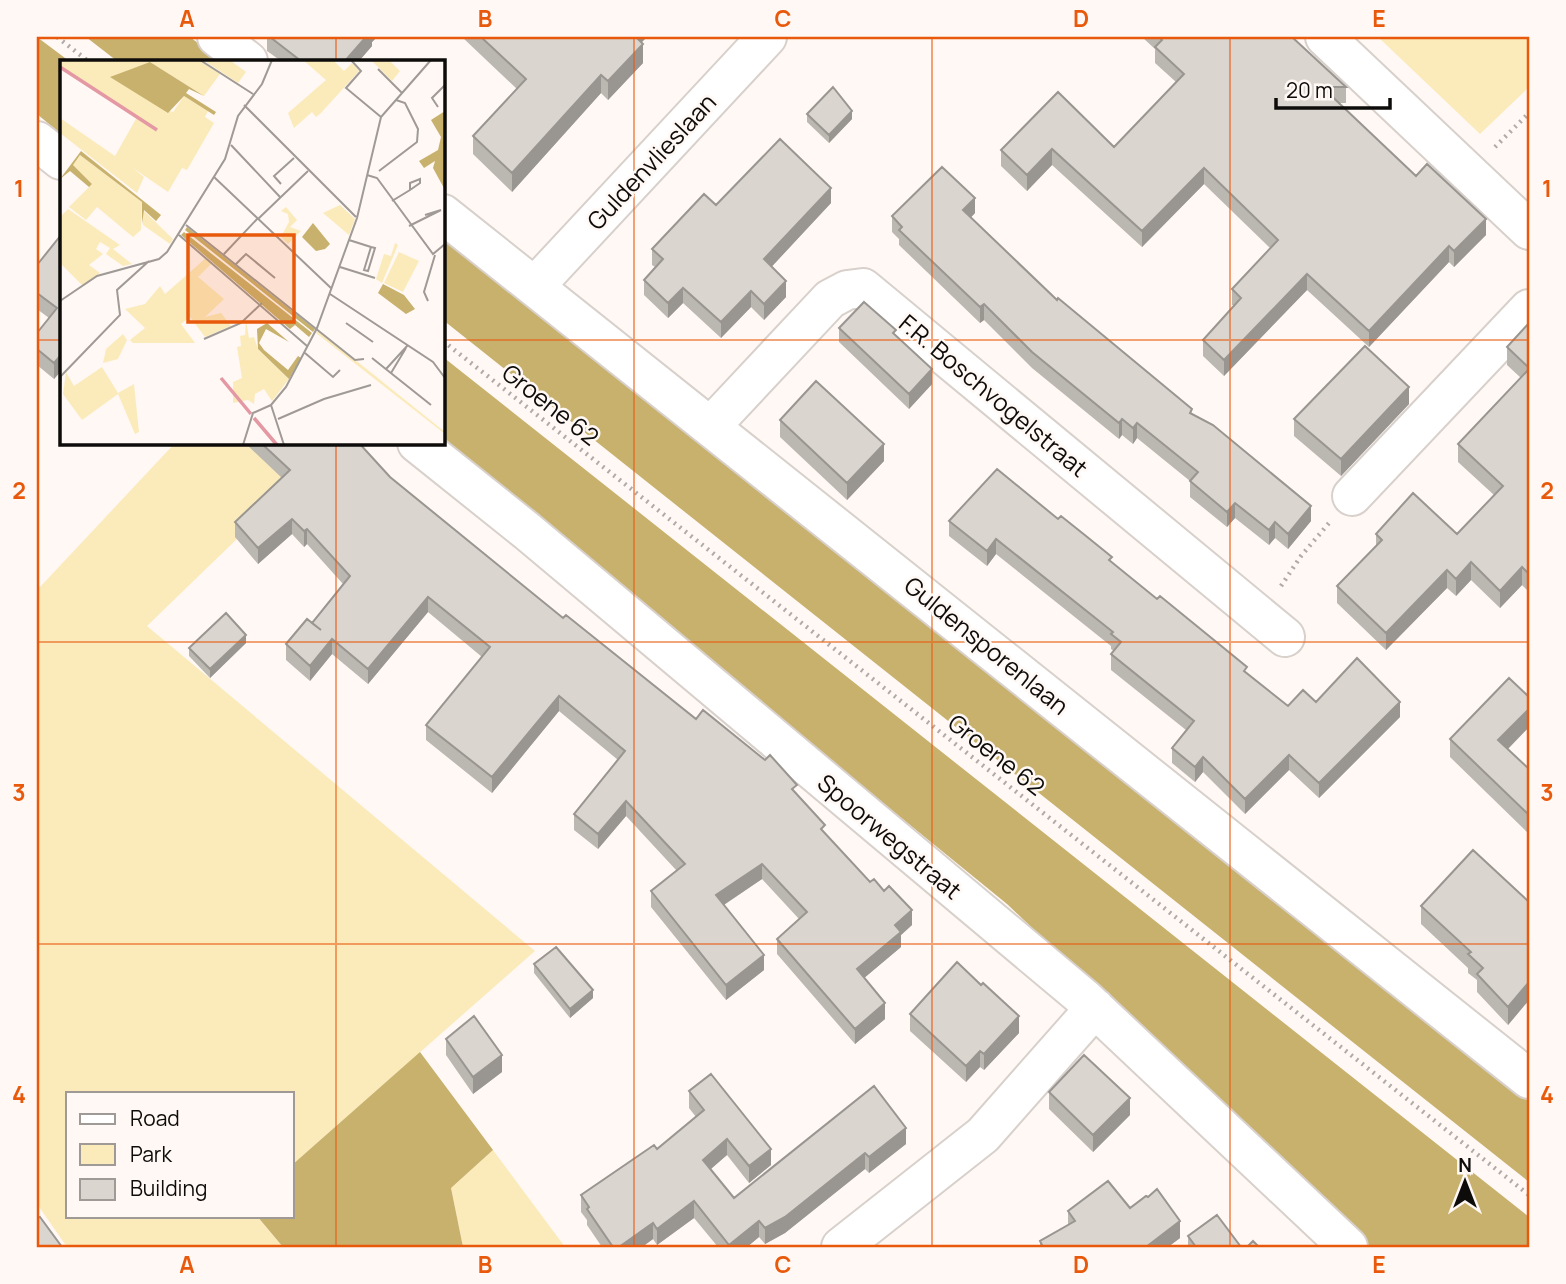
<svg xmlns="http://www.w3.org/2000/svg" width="1566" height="1284" viewBox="0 0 1566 1284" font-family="Manrope,sans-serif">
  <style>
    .green { fill: #fbebbb }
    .forest { fill: #c8b16d }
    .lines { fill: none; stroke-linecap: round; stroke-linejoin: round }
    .street-casing { stroke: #d8d0cb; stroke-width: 42 }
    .path { stroke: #b0aba8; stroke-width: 4.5; stroke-dasharray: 2 5; stroke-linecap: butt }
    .street { stroke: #fff; stroke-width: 38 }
    .wall { fill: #bbb7b1 }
    .shaded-wall { fill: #999590 }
    .building { fill: #dad5ce; stroke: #999590; stroke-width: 2 }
    .grid { fill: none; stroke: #e8590c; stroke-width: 2; stroke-opacity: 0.55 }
    .labels { text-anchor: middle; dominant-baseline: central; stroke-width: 5; stroke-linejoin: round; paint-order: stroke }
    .street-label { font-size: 24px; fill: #0e0c0a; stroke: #fff8f4 }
    .inset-river { fill: none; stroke: #e398a3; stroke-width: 3.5 }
    .inset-road { fill: none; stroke: #9f9a96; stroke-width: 2 }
    .view { fill: #e8590c; fill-opacity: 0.15; stroke: #e8590c; stroke-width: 3.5 }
    .inset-edge { fill: none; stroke: #0e0c0a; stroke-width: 3.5 }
    .neatline { fill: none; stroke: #e8590c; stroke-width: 2.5 }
    .grid-label { font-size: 23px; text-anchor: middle; font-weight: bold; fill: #e8590c }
  </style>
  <rect width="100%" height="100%" fill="#fff8f4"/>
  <path class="green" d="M1378,37H1529V87L1480,134Z
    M175,443H336L147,626L535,951L292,1165V1093H68V1216H257L283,1247H67L37,1204V584L40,587Z
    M493,1150L565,1247H463L451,1188Z"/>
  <path class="forest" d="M37,37L69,61H61V134L37,114Z
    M86,37H190L221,61H117Z
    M443,235L1020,686L1529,1099V1182L443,320Z
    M443,357L1529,1217V1247H1367L1007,904L441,443H443Z
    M420,1052L493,1150L451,1188L463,1247H283L257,1216H292V1165Z"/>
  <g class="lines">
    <g class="street-casing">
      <path id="street" d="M217,37L248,61
        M1325,37L1529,230
        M37,141L61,160
        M443,214L1529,1079
        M535,286L767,37
        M711,426L830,299L847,290L863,288L1285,637
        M417,443L527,531L1085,999L1348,1247
        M1352,496L1529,309
        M841,1247L983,1135L1095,1008"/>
    </g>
    <path class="path" d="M57,37L88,61
      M1495,147L1529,113
      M443,341L1529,1195
      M1281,586L1301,556L1329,523"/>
    <use href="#street" class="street"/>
  </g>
  <path class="wall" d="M267,37H377L372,42V46L359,61H281L267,51Z
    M462,37H647L641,42L643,63L608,100L601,93L512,192L473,154V136L517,89Z
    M1142,37H1292L1346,87V103H1339L1416,176L1486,235L1454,267L1449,262L1369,347L1307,290L1224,376L1203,356V340L1234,306L1232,305V289L1270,248L1204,184L1142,247L1052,165L1027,191L1001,166V150L1114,147L1176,82L1155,63V49Z
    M807,114L852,119L829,143L807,122Z
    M831,203L771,267L786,297L764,320L751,307L721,338L683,303L668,318L644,295V280L655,267L652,265V249L716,205Z
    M975,213L970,218L1057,300L1192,414L1311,521L1288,549L1275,538L1269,545L1235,518L1227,527L1190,497V481L1137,438L1133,444L1122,435L1119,439L1032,368L984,320L980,323L899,245V239L892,232V216Z
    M61,235V371L54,379L37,365V333L49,318L37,309V265Z
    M1529,323V592L1522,585L1500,608L1471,580L1456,596L1447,588L1386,650L1337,603V586L1376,546V534H1457L1494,495L1458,462V444L1521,378L1507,365V347Z
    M839,328L932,384L909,409L839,342Z
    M1409,404L1341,476L1294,436V419Z
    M780,420L884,461L847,500L780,437Z
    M245,443H359L390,477L563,618L797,794L825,834L912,925L901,935V947L864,978L885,1019L855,1044L777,954V939L799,919L762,879L724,905L764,970L726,1000L651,907V891L677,871L626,816L598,849L574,830V814L618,760L559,711L492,793L426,740V725L482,657L428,612L368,684L332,654L310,681L286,660V644L312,623L343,584L307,544L304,547L292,534L258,564L235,537V522L282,478Z
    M1058,519L1288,706L1316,702L1400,717L1319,798L1289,770L1245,814L1203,772L1195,782L1172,763V748L1186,730L1111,670V654L1114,651L1111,649V646L996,554L987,566L949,536V521Z
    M246,643L210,678L189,656V648Z
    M1529,727L1508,749L1529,769V834L1450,757V739Z
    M1529,902V1000L1508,1025L1477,992V980L1468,973V968L1421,924V906Z
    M534,964L593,998L570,1018L534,973Z
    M910,1014L1019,1033L984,1070L980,1067L966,1082L910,1031Z
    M446,1039L502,1072L473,1094L446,1055Z
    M874,1086L906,1144L869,1173L865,1169L785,1233L765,1244L759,1237L747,1247H718L694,1218L657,1245L653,1239L642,1247H602L587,1225V1220L581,1212V1195L657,1149L696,1117L689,1108V1091L771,1165L749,1183L727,1155L710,1169L734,1198Z
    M1049,1092L1130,1115L1093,1152L1049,1109Z
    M1130,1208L1180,1238L1168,1247H1040V1241L1068,1225V1211Z
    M1188,1236L1241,1247H1188Z"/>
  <path class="shaded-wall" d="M366,37H377L372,42V46L359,61H345Z
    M632,37H647L632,52Z
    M643,44V63L608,100V81Z
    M601,75V93L512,192V173Z
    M852,111V119L829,143V135Z
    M1052,149V165L1027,191V175Z
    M1204,168V184L1142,247V231Z
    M831,188V203L764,275V259Z
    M975,198V213L963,226V210Z
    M1486,219V235L1454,267V251Z
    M1449,246V262L1369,347V331Z
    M1307,274V290L1224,376V360Z
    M786,281V297L764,320V304Z
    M683,288V303L668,318V303Z
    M751,291V307L721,338V322Z
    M984,304V320L980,323V307Z
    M61,355V371L54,379V363Z
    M932,369V384L909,409V394Z
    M1409,387V404L1341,476V459Z
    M1122,419V435L1119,439V423Z
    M1137,423V438L1133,444V428Z
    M884,444V461L847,500V483Z
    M1235,503V518L1227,527V512Z
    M1311,506V521L1288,549V534Z
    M292,519V534L258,564V548Z
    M1275,522V538L1269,545V530Z
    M307,529V544L304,547V531Z
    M996,539V554L987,566V551Z
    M1471,562V580L1456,596V579Z
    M1522,567V585L1500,608V591Z
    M1447,570V588L1386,650V633Z
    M428,597V612L368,684V669Z
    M246,635V643L210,678V669Z
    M332,639V654L310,681V666Z
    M559,696V711L492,793V777Z
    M1400,702V717L1319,798V783Z
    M1529,709V727L1498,759V740Z
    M1289,755V770L1245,814V799Z
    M1203,757V772L1195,782V767Z
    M626,801V816L598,849V834Z
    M762,864V879L716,910V895Z
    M912,910V925L901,935V947L857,984V969L895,925Z
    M764,955V970L726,1000V985Z
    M1529,982V1000L1508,1025V1007Z
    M593,990V998L570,1018V1009Z
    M885,1003V1019L855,1044V1029Z
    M1019,1016V1033L984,1070V1054Z
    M980,1051V1067L966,1082V1066Z
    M502,1055V1072L473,1094V1077Z
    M1130,1098V1115L1093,1152V1135Z
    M906,1128V1144L869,1173V1157Z
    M727,1139V1155L703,1176V1160Z
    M771,1149V1165L749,1183V1166Z
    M865,1153V1169L785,1233L765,1244V1228Z
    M694,1201V1218L657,1245V1229Z
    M759,1221V1237L747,1247H729V1245Z
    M1180,1221V1238L1168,1247H1146Z
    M653,1223V1239L642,1247H619Z"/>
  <path class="building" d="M270,37H366L345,61H301Z
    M481,37H636L643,44L608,81L601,75L512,173L473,136L526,79Z
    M1159,37H1292L1346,87H1322L1416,176L1427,164L1486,219L1454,251L1449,246L1369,331L1307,274L1224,360L1203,340L1241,298L1232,289L1278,240L1204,168L1142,231L1052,149L1027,175L1001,150L1058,92L1114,147L1184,74L1155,47L1162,40Z
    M833,87L852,111L829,135L807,114Z
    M780,139L831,188L764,259L786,281L764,304L751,291L721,322L683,288L668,303L644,280L663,259L652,249L704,194L716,205Z
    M942,167L975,198L963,210L1057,300L1058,298L1192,409L1190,413L1213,425L1311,506L1288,534L1275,522L1269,530L1235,503L1227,512L1190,481L1198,472L1137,423L1133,428L1122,419L1119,423L1032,352L984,304L980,307L899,230L902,227L892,216Z
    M61,235V355L54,363L37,349V333L57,308L37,293V265Z
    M864,302L896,330L893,333L932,369L909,394L839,328Z
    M1529,323V368L1507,347Z
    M1365,346L1409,387L1341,459L1294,419Z
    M1529,369V574L1522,567L1500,591L1471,562L1456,579L1447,570L1386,633L1337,586L1382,540L1376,534L1413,493L1457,534L1503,486L1458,444Z
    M816,381L884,444L847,483L780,420Z
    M261,443H359L390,477L563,618L566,615L696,719L703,710L765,760L770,755L797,785L792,789L825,825L821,829L870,882L874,879L884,891L889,886L912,910L895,925L901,932L857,969L885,1003L855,1029L777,939L807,912L762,864L716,895L764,955L726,985L651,891L685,864L626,801L598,834L574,814L625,751L559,696L492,777L426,725L490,647L428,597L368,669L332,639L310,666L286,644L307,619L321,630L312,623L350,576L307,529L304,531L292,519L258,548L235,522L290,470Z
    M997,469L1058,519L1061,516L1086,536L1112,557L1109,560L1157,599L1160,596L1247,667L1244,671L1288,706L1303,690L1316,702L1357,658L1400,702L1319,783L1289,755L1245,799L1203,757L1195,767L1172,748L1194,721L1111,654L1121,642L1111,634L1113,632L996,539L987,551L949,521Z
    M226,613L246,635L210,669L189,648Z
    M1509,678L1529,697V709L1498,740L1529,769V815L1450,739Z
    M1473,850L1529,902V982L1508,1007L1477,974L1483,968L1468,954L1471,952L1421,906Z
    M556,947L593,990L570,1009L534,964Z
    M957,962L981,985L983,983L1019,1016L984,1054L980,1051L966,1066L910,1014Z
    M474,1016L502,1055L473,1077L446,1039Z
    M1084,1055L1130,1098L1093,1135L1049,1092Z
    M711,1074L771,1149L749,1166L727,1139L703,1160L734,1198L874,1086L906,1128L869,1157L865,1153L785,1217L765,1228L759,1221L729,1245L694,1201L657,1229L653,1223L619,1247H613L587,1209L589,1207L581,1195L654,1145L657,1149L704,1110L689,1091Z
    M1108,1181L1130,1208L1146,1196L1148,1197L1157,1189L1180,1221L1146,1247H1043L1040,1241L1075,1221L1068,1211Z
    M1217,1215L1241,1247H1196L1188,1236Z
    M40,1217L62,1247H37V1218Z
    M1253,1241L1259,1247H1247Z"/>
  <path class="grid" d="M336,37V61M634,37V1247M932,37V1247M1230,37V1247M37,340H61M443,340H1529M336,443V1247M37,642H1529M37,944H1529"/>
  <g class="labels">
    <g class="street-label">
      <text transform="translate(651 161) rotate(-47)">Guldenvlieslaan</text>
      <text transform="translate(994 395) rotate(40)">F.R. Boschvogelstraat</text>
      <text transform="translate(551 404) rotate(38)">Groene 62</text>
      <text transform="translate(987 645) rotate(39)">Guldensporenlaan</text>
      <text transform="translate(997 754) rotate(38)">Groene 62</text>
      <text transform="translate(890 836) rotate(40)">Spoorwegstraat</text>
    </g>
  </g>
  <g transform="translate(60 60)">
    <rect width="385" height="385" fill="#fff8f4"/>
    <path d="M0,0H139L160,14L144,36L90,2L110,51L113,52L124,36L148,51L145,57L154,63L127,110L122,108L108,132L73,108L84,117L77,133L0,73V58L55,96L77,57L0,9ZM143,0H170L186,12L178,23ZM243,0H273L284,11L292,3L299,11L261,53L256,57L252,52L234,68L228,53L266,20ZM311,0H329L340,11L332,21ZM20,95L82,142L81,170L73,177L37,147L26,160L9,147L32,124L13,105ZM280,145L295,159L289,175L263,153ZM226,147L237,160L230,167L241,171L228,184L221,177L229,162L228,154L221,151ZM8,149L60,185L53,189L72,204L63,206L46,194L50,188L40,182L36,189L43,194L29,205L40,213L23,226L0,203V157ZM83,150L113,179L110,184L83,165ZM335,183L338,185L322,223L316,219L324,194L331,196ZM339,192L359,201L343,232L324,223ZM146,198L152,203L138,217L164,239L145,257L161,253L171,266L145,277L130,257L121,264L135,283H73L70,280L85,268L65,249L85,244L100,226L105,234ZM186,260L189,278L194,277L198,289L229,319L212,341L204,329L195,334L194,344L188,340L173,343V322L182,318L177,287L181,286L180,276L185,275ZM258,270L385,372V374L256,273ZM63,274L67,280L58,299L43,303L46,289ZM42,307L58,333L74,324L79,372L75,374L58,334L22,360L3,334L6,312L14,326Z" fill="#fbebbb"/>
    <path d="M90,2L144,36L129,29L126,33L156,52L154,55L124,36L108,53L50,17ZM385,51V130L373,108L375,101L364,108L359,101L378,90L381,77L371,60ZM21,91L101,155L96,161L84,150L82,164V142L20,95L13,105L32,124L29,127L10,111L0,119ZM253,163L270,184L265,189L256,191L242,177ZM127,167L255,269L253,272L125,170ZM124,172L252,273L249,277L235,265L230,269L121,175ZM323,224L344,235L355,249L346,254L318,233ZM207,263L229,282L206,269L199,283L204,290L228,310L238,296L241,298L229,319L198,289L197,269Z" fill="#c8b16d"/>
    <path class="inset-river" d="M0,7L97,70M161,318L191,354M194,358L217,385"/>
    <path class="inset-road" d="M140,0L193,34M291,0L301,11L286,28L321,57M318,9L342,33M184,45L296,157M378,47L372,38L385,25M171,85L220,137M319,111L357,82L358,69L345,43L336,40M307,115L317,118L373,194L385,184M154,117L272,229M221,124L214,116L234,98M332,141L350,130L360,123V119L350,123V130M198,159L248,111M126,165L295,300L304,299M349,166L381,150L365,155M119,175L247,286M289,180L311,187M311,187L315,188L308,211L304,210ZM164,194L198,158M176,204L186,194L215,218M280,207L315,218M270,234L373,302L385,318M0,241L37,216L99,199L107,192L165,99L178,56L202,24L212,0M368,241L364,232L375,195M286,263L313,282M144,279L181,263L202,243M245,293L273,317L280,310M312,298L371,345M326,309L348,285M331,313L346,288M0,334L1,316L60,255L57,230L89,201M211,345L226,327L257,268L297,158L321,57L371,0M211,345L224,385M218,359L264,339L311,325M183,385L193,353L211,345"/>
    <path class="view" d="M128,175H234V262H128Z"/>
    <rect width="385" height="385" class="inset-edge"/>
  </g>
  <rect width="1566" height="1284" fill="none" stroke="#fff8f4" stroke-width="77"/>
  <rect x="66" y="1092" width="228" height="126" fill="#fff8f4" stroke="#9f9a96" stroke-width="2"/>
  <rect x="80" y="1114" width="35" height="10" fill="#ffffff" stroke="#9f9a96" stroke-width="2"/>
  <text x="130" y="1126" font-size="21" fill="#0e0c0a">Road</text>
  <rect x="80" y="1144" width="35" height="21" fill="#fbebbb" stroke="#9f9a96" stroke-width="2"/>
  <text x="130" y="1162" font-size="21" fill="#0e0c0a">Park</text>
  <rect x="80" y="1179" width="35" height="21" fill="#dad5ce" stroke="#9f9a96" stroke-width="2"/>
  <text x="130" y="1196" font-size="21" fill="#0e0c0a">Building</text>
  <g transform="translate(1465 1182)" stroke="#fff8f4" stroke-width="5" paint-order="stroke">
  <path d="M0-5L12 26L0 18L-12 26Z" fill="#0e0c0a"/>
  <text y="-10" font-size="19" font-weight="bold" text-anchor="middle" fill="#0e0c0a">N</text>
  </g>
  <path d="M1276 98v10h114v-10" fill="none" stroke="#0e0c0a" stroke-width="3.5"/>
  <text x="1286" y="98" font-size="21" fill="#0e0c0a" stroke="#fff8f4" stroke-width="5" paint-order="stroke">20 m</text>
  <rect x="38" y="38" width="1490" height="1208" class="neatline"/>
  <g class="grid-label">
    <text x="187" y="27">A</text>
    <text x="485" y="27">B</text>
    <text x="783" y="27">C</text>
    <text x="1081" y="27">D</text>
    <text x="1379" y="27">E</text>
    <text x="19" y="197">1</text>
    <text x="1547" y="197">1</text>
    <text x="19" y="499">2</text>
    <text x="1547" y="499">2</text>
    <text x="19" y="801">3</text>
    <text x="1547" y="801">3</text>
    <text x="19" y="1103">4</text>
    <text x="1547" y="1103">4</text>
    <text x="187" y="1273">A</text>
    <text x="485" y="1273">B</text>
    <text x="783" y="1273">C</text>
    <text x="1081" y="1273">D</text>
    <text x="1379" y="1273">E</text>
  </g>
</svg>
